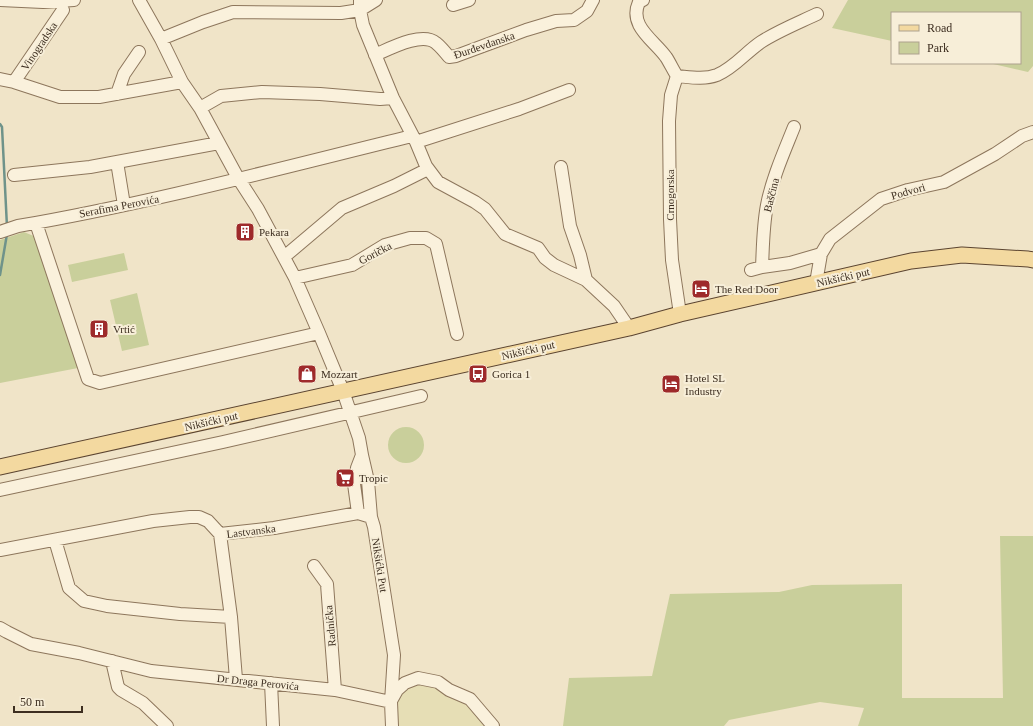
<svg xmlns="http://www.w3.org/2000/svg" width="1033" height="726" viewBox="0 0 1033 726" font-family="'Times New Roman',serif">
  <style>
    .farmland { fill: #e6deb5 }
    .green { fill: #c9cf9b }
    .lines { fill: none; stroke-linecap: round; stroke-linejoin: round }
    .stream { stroke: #6f938a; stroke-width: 2.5 }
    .minor-casing { stroke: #8d765c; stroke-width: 14 }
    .major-casing { stroke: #5b4430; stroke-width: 17 }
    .minor { stroke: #faf1dc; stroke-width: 12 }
    .major { stroke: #f3d9a0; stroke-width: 15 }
    .labels { text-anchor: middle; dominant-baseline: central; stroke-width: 4; stroke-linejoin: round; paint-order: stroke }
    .street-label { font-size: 11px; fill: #3d2e20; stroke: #f7eed8 }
    .poi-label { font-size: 11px; fill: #3d2e20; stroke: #f7eed8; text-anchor: start }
  </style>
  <rect width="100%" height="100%" fill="#f0e4c8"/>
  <path class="farmland" d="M423,684L435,686L457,698L476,711L486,726H396L395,714L398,696L402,689Z"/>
  <path class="green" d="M848,0H1033V66L1028,72L989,63H1020V13H892V41L832,28Z
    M24,232L36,237L39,245L78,368L0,383V240Z
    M124,253L128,270L72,282L68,265Z
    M137,293L149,345L122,351L110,300Z
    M388 445a18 18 0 1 1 36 0a18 18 0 1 1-36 0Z
    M1000,536H1033V726H858L864,708L820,702L729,720L724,726H563L569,678L652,676L670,594L779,592L812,585L902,584V698H1003Z"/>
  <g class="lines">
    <path class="stream" d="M0,124L2,127L7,227
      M0,275L7,234"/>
    <g class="minor-casing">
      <path id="minor" d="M0,0L43,2L74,0
        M139,0L161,39L182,82L200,108L238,178L258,209L295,278L319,333L343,391L359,438L362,455L357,468L354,484L358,513L371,517L374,527L394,655L391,702L392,726
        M360,0V10L363,25L393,98L416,142L426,166L438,182L475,202L485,209L505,234L538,248L545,258L554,265L586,280L614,306L629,328
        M643,0L639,2C628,26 654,40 666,57C670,63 673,70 677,76L671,95L669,121L670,219L672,260L680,314
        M453,5L469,0
        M161,39L203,22L233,12L341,13L360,10L376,0
        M375,55C389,49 422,31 436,43C441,47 445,52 449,57L456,56L526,30L556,21L574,20L587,11L593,0
        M677,76C689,77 704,80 717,75C734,68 746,52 761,42C778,31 798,23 817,14
        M0,79L14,82L60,97H99L182,82
        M14,82L63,10
        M117,94L124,74L139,52
        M200,108L221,96L262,92L320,94L380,99L393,98
        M416,142L519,109L569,90
        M117,162L124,205
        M561,167L570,226L580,255L586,280
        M14,175L90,167L219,143
        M36,223L88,379L100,383L319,333
        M0,232L18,226C151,203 281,168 412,136
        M284,257L342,208L394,186L428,169
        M762,267C763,246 763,226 767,205C772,179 784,152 794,127
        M751,270L762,267L790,263L821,254
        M295,278L352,265L385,245L410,238H426L436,244L457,334
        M816,283L821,254L830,239L881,199L908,190L944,182L995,154L1022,136L1033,132
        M362,455L368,481L371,517
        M0,490L223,442L421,396
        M220,534L231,617L236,679
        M55,540L69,588L84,601L107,606L180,614L231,617
        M0,550L153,521L190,517H199L208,521L220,534L274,528L358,513
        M314,566L327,584L335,690
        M0,628L7,632L31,644L79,653L151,671L335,690L391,702
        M112,661L118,687L121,690L143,703L167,726
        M271,683L273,726
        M392,699L397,690L405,683L418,678L438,682L449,690L470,699L493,726"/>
    </g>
    <g class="major-casing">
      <path id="major" d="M0,467L629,328L680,314L911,261L962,255L1028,259L1033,260"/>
    </g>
    <use href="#minor" class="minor"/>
    <use href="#major" class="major"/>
  </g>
  <defs>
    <g id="building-square" transform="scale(1)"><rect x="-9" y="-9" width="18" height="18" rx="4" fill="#9e2a2b" stroke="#f7eed8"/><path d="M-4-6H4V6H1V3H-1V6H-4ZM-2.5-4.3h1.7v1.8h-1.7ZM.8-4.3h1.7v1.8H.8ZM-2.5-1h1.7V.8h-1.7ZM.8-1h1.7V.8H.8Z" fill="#fff"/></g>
    <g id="hotel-square" transform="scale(1)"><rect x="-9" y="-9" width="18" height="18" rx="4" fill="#9e2a2b" stroke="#f7eed8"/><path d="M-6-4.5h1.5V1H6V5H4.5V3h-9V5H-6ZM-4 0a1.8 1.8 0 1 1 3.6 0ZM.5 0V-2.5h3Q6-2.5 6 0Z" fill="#fff"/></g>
    <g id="shop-square" transform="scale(1)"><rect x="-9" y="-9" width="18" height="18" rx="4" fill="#9e2a2b" stroke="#f7eed8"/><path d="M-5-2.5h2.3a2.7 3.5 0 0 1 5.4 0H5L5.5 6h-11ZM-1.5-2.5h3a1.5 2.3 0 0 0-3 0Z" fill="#fff"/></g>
    <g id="bus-square" transform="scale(1)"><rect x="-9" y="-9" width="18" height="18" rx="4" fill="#9e2a2b" stroke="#f7eed8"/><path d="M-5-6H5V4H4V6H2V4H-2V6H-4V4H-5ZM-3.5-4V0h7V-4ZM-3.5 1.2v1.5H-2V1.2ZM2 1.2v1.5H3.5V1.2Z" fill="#fff"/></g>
    <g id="supermarket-square" transform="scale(1)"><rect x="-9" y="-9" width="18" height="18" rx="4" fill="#9e2a2b" stroke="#f7eed8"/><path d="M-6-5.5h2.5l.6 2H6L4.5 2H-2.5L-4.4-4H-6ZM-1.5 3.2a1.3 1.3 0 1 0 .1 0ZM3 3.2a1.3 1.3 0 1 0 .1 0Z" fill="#fff"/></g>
  </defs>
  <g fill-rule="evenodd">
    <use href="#building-square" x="245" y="232"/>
    <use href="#hotel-square" x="701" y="289"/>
    <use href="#building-square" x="99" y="329"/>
    <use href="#shop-square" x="307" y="374"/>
    <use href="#bus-square" x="478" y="374"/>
    <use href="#hotel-square" x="671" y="384"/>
    <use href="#supermarket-square" x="345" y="478"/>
  </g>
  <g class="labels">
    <g class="street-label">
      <text transform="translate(484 45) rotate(-19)">Đurđevdanska</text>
      <text transform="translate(39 46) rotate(-56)">Vinogradska</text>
      <text transform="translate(908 191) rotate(-16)">Podvori</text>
      <text transform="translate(670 195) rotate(-90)">Crnogorska</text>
      <text transform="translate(771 195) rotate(-76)">Baščina</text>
      <text transform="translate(119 206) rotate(-11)">Serafima Perovića</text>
      <text transform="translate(375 253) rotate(-28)">Gorička</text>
      <text transform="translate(843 277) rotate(-13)">Nikšićki put</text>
      <text transform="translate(528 350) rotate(-13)">Nikšićki put</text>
      <text transform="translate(211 421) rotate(-13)">Nikšićki put</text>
      <text transform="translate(251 531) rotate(-7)">Lastvanska</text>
      <text transform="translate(380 565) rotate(81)">Nikšićki Put</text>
      <text transform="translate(330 626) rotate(-95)">Radnička</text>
      <text transform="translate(258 682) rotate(6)">Dr Draga Perovića</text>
    </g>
    <g class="poi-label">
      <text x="259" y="232">Pekara</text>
      <text x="715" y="289">The Red Door</text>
      <text x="113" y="329">Vrtić</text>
      <text x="321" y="374">Mozzart</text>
      <text x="492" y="374">Gorica 1</text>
      <text x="685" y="378">Hotel SL<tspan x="685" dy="13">Industry</tspan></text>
      <text x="359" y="478">Tropic</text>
    </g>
  </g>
  <rect x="891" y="12" width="130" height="52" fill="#f7eed8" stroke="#ada18e"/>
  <rect x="899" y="25" width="20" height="6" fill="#f3d9a0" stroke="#ada18e"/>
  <text x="927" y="32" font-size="12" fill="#3d2e20">Road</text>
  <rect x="899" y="42" width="20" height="12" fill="#c9cf9b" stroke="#ada18e"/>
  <text x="927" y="52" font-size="12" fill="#3d2e20">Park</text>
  <path d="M14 706v6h68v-6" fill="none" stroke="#3d2e20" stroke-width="2"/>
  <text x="20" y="706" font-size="12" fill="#3d2e20" stroke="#f7eed8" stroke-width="3" paint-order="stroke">50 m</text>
</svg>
